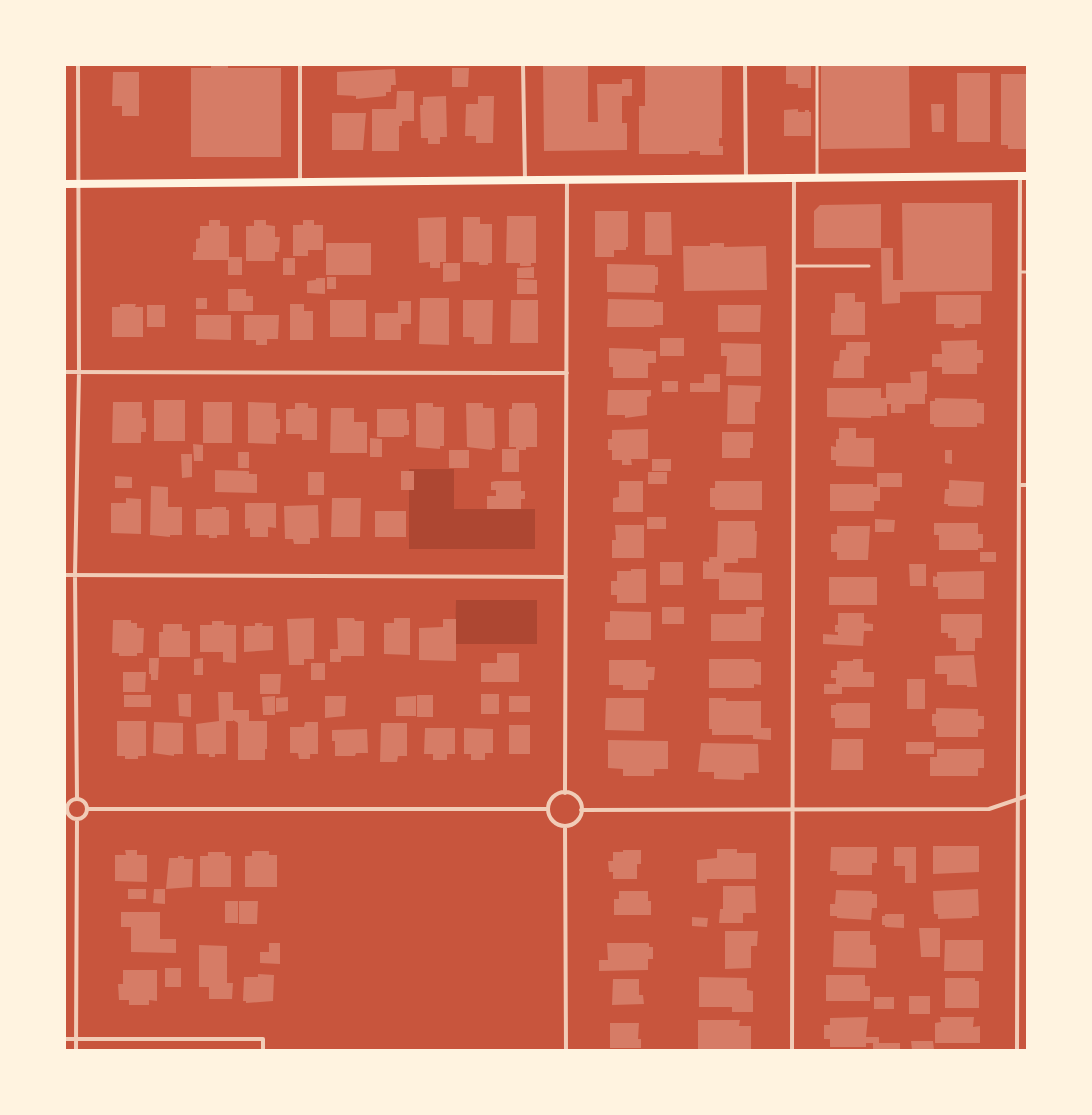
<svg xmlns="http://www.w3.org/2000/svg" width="1092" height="1115" viewBox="0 0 1092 1115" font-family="'Nunito Sans',sans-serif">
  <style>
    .green { fill: #ae4732 }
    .building { fill: #d67c66 }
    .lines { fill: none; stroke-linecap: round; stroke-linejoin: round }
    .service { stroke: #f1ccb7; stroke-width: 3 }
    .minor { stroke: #f1ccb7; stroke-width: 4 }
    .secondary { stroke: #fff3e0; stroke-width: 8 }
  </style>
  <rect width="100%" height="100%" fill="#c8553d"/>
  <path class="green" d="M409,469H454V509H535V549H409Z
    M456,600H537V644H455Z"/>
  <path class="building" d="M211,65H228V68H281V157H191V68H211Z
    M543,65H588V122H598L597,84H622V79H632V96H622V123H627V150L544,151Z
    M645,65H722V138H719V146H723V155H700V151H689V154H639V106H645Z
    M786,65H811V88H798V84H786Z
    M821,65H909L910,148L821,149Z
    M452,68H469L468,87H452Z
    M395,69L396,85H391V92H386V96L356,99V96L337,95V72Z
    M113,72H139V116H122V106H112Z
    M957,73H990V142H957Z
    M1001,74H1027V149H1008V145H1001Z
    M397,91H414V121H402V126H399V151H372V109H396Z
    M446,96L447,137H440V144H428V138H421L420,105H423V97Z
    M478,96H494L493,143H476V136H465L466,104H478Z
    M931,104H944V132H932Z
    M798,109V112H805V110H809V112H811V136H784V110Z
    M332,113H366L363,150H332Z
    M902,203H992V291L900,292V303L882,304L881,248H893V280H903Z
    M881,204V248H814V211L820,205Z
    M595,211H628V247H626V250H614V257H595Z
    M645,212H671L672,255H645Z
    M507,216H536V263H531V266H520V263H506Z
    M446,217V262H440V268H430V262L419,263L418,218Z
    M463,217H480V224H492V263H488V265H479V262H463Z
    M209,220H220V226H229V257H242V275H228V260H193V252H196V239L200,238V226H209Z
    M254,220H266V225L275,226V237H280L279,252H275V261H246V226H254Z
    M303,220H314V225H323V250H308V256H293V225H303Z
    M326,243H371V275H326Z
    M710,243H724V247L766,246L767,290L684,291L683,246H710Z
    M283,258H295V275H283Z
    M443,263H460V281L443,282Z
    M607,264L655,265V267H658V285H655V293L607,292Z
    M534,267V278H517V268Z
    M327,277H336V289H327Z
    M316,278H325V294L307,293V281L316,280Z
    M517,279L537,280V294H517Z
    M228,289H246V296H253V311H228Z
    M835,293H855V302H865V335H831V313H835Z
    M936,295H981V324H965V328H954V324H936Z
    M196,298H207V309H196Z
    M420,298H449V345L419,344Z
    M608,299L654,300V302H663V325H654V327H607Z
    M330,300H366V337H330Z
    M463,300H493L492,344H474V337H463Z
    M511,300H538V343H510Z
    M398,301H411V324H401V340H375V313H398Z
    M120,304H136L135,307H143V337H112V307H120Z
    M290,304H304V311H313V340H290Z
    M147,305H165V327H147Z
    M718,305H761L760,332H718Z
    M196,315H231V340L196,339Z
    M244,315H279L278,339H267V345H256V340H244Z
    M660,338H684V356H660Z
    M977,340V350H983V363H977V374H942V367H932V354H942L941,341Z
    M846,342H870V356H864V378H833L834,361H839L840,350H846Z
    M721,343L761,344V376H726L727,356H721Z
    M609,348L643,349V351H656V363H648V378H613V367H609Z
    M927,371V394H925V404H905V413H891V404H887V416H871V418L827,417V388H881V398H886V383H911L910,372Z
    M704,374H720V392H690V383H704Z
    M662,381H678V392H662Z
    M728,385L761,386L760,402H755V424H727Z
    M608,390H651V396L647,397V415L625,418V415H607Z
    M935,398L977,399V403H984V424L977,423V427H934V424H930V401H935Z
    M154,400H185V441H154Z
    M113,402H142V418H146V432H141V443H112Z
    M203,402H232V443H203Z
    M248,402L276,403V419H280V433H276V444L248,443Z
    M295,403H308V408H317V440H302V434H286V409H295Z
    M416,403H433V407H444V446H440V449L416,447Z
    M466,403H483V408H494L495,448H492V450L467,447Z
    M512,403H535V408H537V447H526V450H519V472H502V449H516V447H509V409H512Z
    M331,408H354V422H367V453H330Z
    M377,409H407V420H409V435H404V437H377Z
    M839,428H856V438H874V467L836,466V460H831V446L836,447V439H839Z
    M648,429V459H631L632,465H622V460H612V450H608V439H612V430Z
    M722,432H753V448H750V458H722Z
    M370,438L382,439V457H370Z
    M193,444L203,445V461H194Z
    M449,450H469V468H449Z
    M945,450H952V464L945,463Z
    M238,452H249V468H238Z
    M181,454H192V477L182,478Z
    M652,459H671V471H652Z
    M215,470L249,471V474H257V493L215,492Z
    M401,471H414V490H401Z
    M308,472H324V495H308Z
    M648,472H667V484H648Z
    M877,473H902V487H880V501H874V511H830V484H873V487H877Z
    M115,476L132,477V488H115Z
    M949,480L984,482L983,506L977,505V507L948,506V504H944L945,489H949Z
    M496,481H521V491H525V499H521V509H487V496H496V490H491V482Z
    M619,481H643V512H613V498L619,497Z
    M715,481H762V510H715V507H710V488H715Z
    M151,486L168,487V507H182V535H170V537L150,535Z
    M126,498L141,499V534L111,533V503H126Z
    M332,498H361L360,537H331Z
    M245,503H276V528L268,527V537H250V528L245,529Z
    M318,505L319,538H310V544H294L293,539H285L284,506Z
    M212,507H226V510H229V535H217V538H209V535H196V509H212Z
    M375,511H406V537H375Z
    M647,517H666V529H647Z
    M875,519L895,520L894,532H875Z
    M718,521H755V531H757L756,558H738V563H724V572L762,573V600H719V579H703V561L709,562V557H717Z
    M934,523H978V534H983V548H978V550H939V535H934Z
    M615,525H644V558H612V540H616Z
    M837,526H870L868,560H837V552H831V534H837Z
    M980,552H996V562H980Z
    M660,562H683V585H660Z
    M909,564H926V586H910Z
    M631,569H646V603H617V595H611V581H617V571H631Z
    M984,571V599H938V587H933V576L937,577V572Z
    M829,577H877V605H829Z
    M662,607H684V624H662Z
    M746,607H764V617H761V641H711V614H746Z
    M610,611L651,612V640H605V622H610Z
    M838,613H864V623L873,624V631H864L863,646L823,644V634L838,635V632H835V625H838Z
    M941,614H982V638H975V651H956V638H948V633H941Z
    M314,618V659H304V665H289L287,619Z
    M337,618H354L355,621H364V656H341V662H330V649H338Z
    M394,618H410V655L384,654V623H394Z
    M443,619H456V661L419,660V628L443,627Z
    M113,620H131V623H137V628H144L143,653H137V656H119V653H112Z
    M212,621H224V625H236V663L223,662V652H200V625H212Z
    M255,623H263L262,626H273V650L244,652V626H255Z
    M163,624H182V631H190V657H159V632H163Z
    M497,653H519V682H481V663H497Z
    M974,655L977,687H967V685H947V674H935V656Z
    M149,658H159L158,680H151V674H149Z
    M203,658V675H194V659Z
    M709,659H754L755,662H761V685L754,684V688H709Z
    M853,659H863V672H874V687H842V694H824V684H836V678H831V670H837V661H853Z
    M609,660H646V667H655L654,680H648V690H623V685H609Z
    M311,663H325V680H311Z
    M123,672H146L145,692H123Z
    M260,674H281L280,694H260Z
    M907,679H925V709H907Z
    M218,692H233V710H249V721H267V749H265V760H238V723L233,720V721H226V754H215V757H209V754H197L196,724L219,721Z
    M178,694H191V717L179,716Z
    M481,694H499V714H481Z
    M124,695H151V707H124Z
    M417,695H433V717H417Z
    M275,696V715H263L262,697Z
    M325,696H346L345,716L325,718Z
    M416,696V716H396V697Z
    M509,696H530V712H509Z
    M288,697V711L276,712V698Z
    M606,698H644V731L605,730Z
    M709,698H726V701H761V728H771V740L753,739V735H712V729H709Z
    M836,703H870V728H835V718H831V705H836Z
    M936,708L978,709V716H984V729H978V737H936V726H932V714H936Z
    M117,721H146V756H138V759H125V756H117Z
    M154,722L183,723V754H174V756L153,753Z
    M305,722H318V754H310V759H299L298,753H290V727H304Z
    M381,723H407V756H398L397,762H380Z
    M509,725H530V754H509Z
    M425,728H455V754H447V760H433V754H424Z
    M464,728L493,729V753H485V760H471V754H464Z
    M367,729L368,753H356L355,756H335V741H332V730Z
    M832,739H863V770H831Z
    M608,740L668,741V769H654V776H623V769L608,768Z
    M906,742H934V754H906Z
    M701,743L758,744L759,773H744V780L714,779V772H698Z
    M937,749H984V768H978V776H930V757H937Z
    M933,846H979V872L933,874Z
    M831,847H877V863H872V875H837V871H830Z
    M894,847H916V883H905V866H894Z
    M717,849H737V853H756V879H707V883H697V860L717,858Z
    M125,850H137V855H147V882L115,881V855H126Z
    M623,850H641V864H637V879H613V872H609L608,861H613V852H623Z
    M252,851H269V855H277V887H245V856H252Z
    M208,852H225V856H231V887H200V856H208Z
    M178,856H184V859H193L192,887L166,889L169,858H178Z
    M723,886H755L756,913H743V923H719L720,909H723Z
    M128,889H146V899H128Z
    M154,889H165V904L153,903Z
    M978,889L979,916H972V918L938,919V914H934L933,891Z
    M836,890L872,891V894H877V908H872L871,920L837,918V916H830V904H835Z
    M619,891H648V901H651V915H614V899H619Z
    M225,901H238V923H225Z
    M239,901H258L257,924H239Z
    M121,912H160V939H176V953L131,952V927H121Z
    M885,914H904V928L885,927V925H882V916H885Z
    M692,917L708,918L707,927L692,926Z
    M919,928H940V957H921Z
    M725,931H758L757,946H751V968L725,969Z
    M834,931H870V945H876V968L833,967Z
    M945,940H983V971H944Z
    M269,943H280V964L260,963V952H269Z
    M607,943H649V947H653V959H648V970L599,971V960H608Z
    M199,945L227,946V983H233L232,999H209V987H199Z
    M165,968H181V987H165Z
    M123,970H157V1001L149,1000V1005H129V1000H119L118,984H123Z
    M258,974L274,975L273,1001L246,1003V1001H243L244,977H258Z
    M826,975H865V986H870V1001H826Z
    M699,977L747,978V990L753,991V1012H732V1007H699Z
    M945,978H975V981H979V1008H945Z
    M613,979H639V995H643L644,1004L612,1005Z
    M909,996H930V1014H909Z
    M874,997H894V1009H874Z
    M868,1017L866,1037H879V1043H900V1050H873V1043H866V1047H830V1039H824V1025H830V1018Z
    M940,1017H974L973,1027L980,1026V1043H935V1023L941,1022Z
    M698,1020H740L739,1026H751V1050H698Z
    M610,1023H639L638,1039H641V1048H610Z
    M911,1041H933L934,1050H912Z"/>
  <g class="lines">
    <path class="service" d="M817,177V65
      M794,266H869
      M1020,272H1027"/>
    <path class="minor" d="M300,65V182
      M523,65L525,180
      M745,65L746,179
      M65,372L567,373
      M1019,485H1027
      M65,575L566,577
      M548 809a17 17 0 1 1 34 0a17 17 0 1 1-34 0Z
      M565,793L567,180
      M77,798L75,575L79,372L78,65
      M67 809a10 10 0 1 1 20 0a10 10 0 1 1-20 0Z
      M88,809H548
      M581,810L989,809L1027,796
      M565,826L566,1050
      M65,1039H263V1050
      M76,1050L77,819
      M792,1050L794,178
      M1017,1050L1020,176"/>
    <path class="secondary" d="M65,184L1027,176"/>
  </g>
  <rect width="1092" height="1115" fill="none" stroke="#fff3e0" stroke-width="132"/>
</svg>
